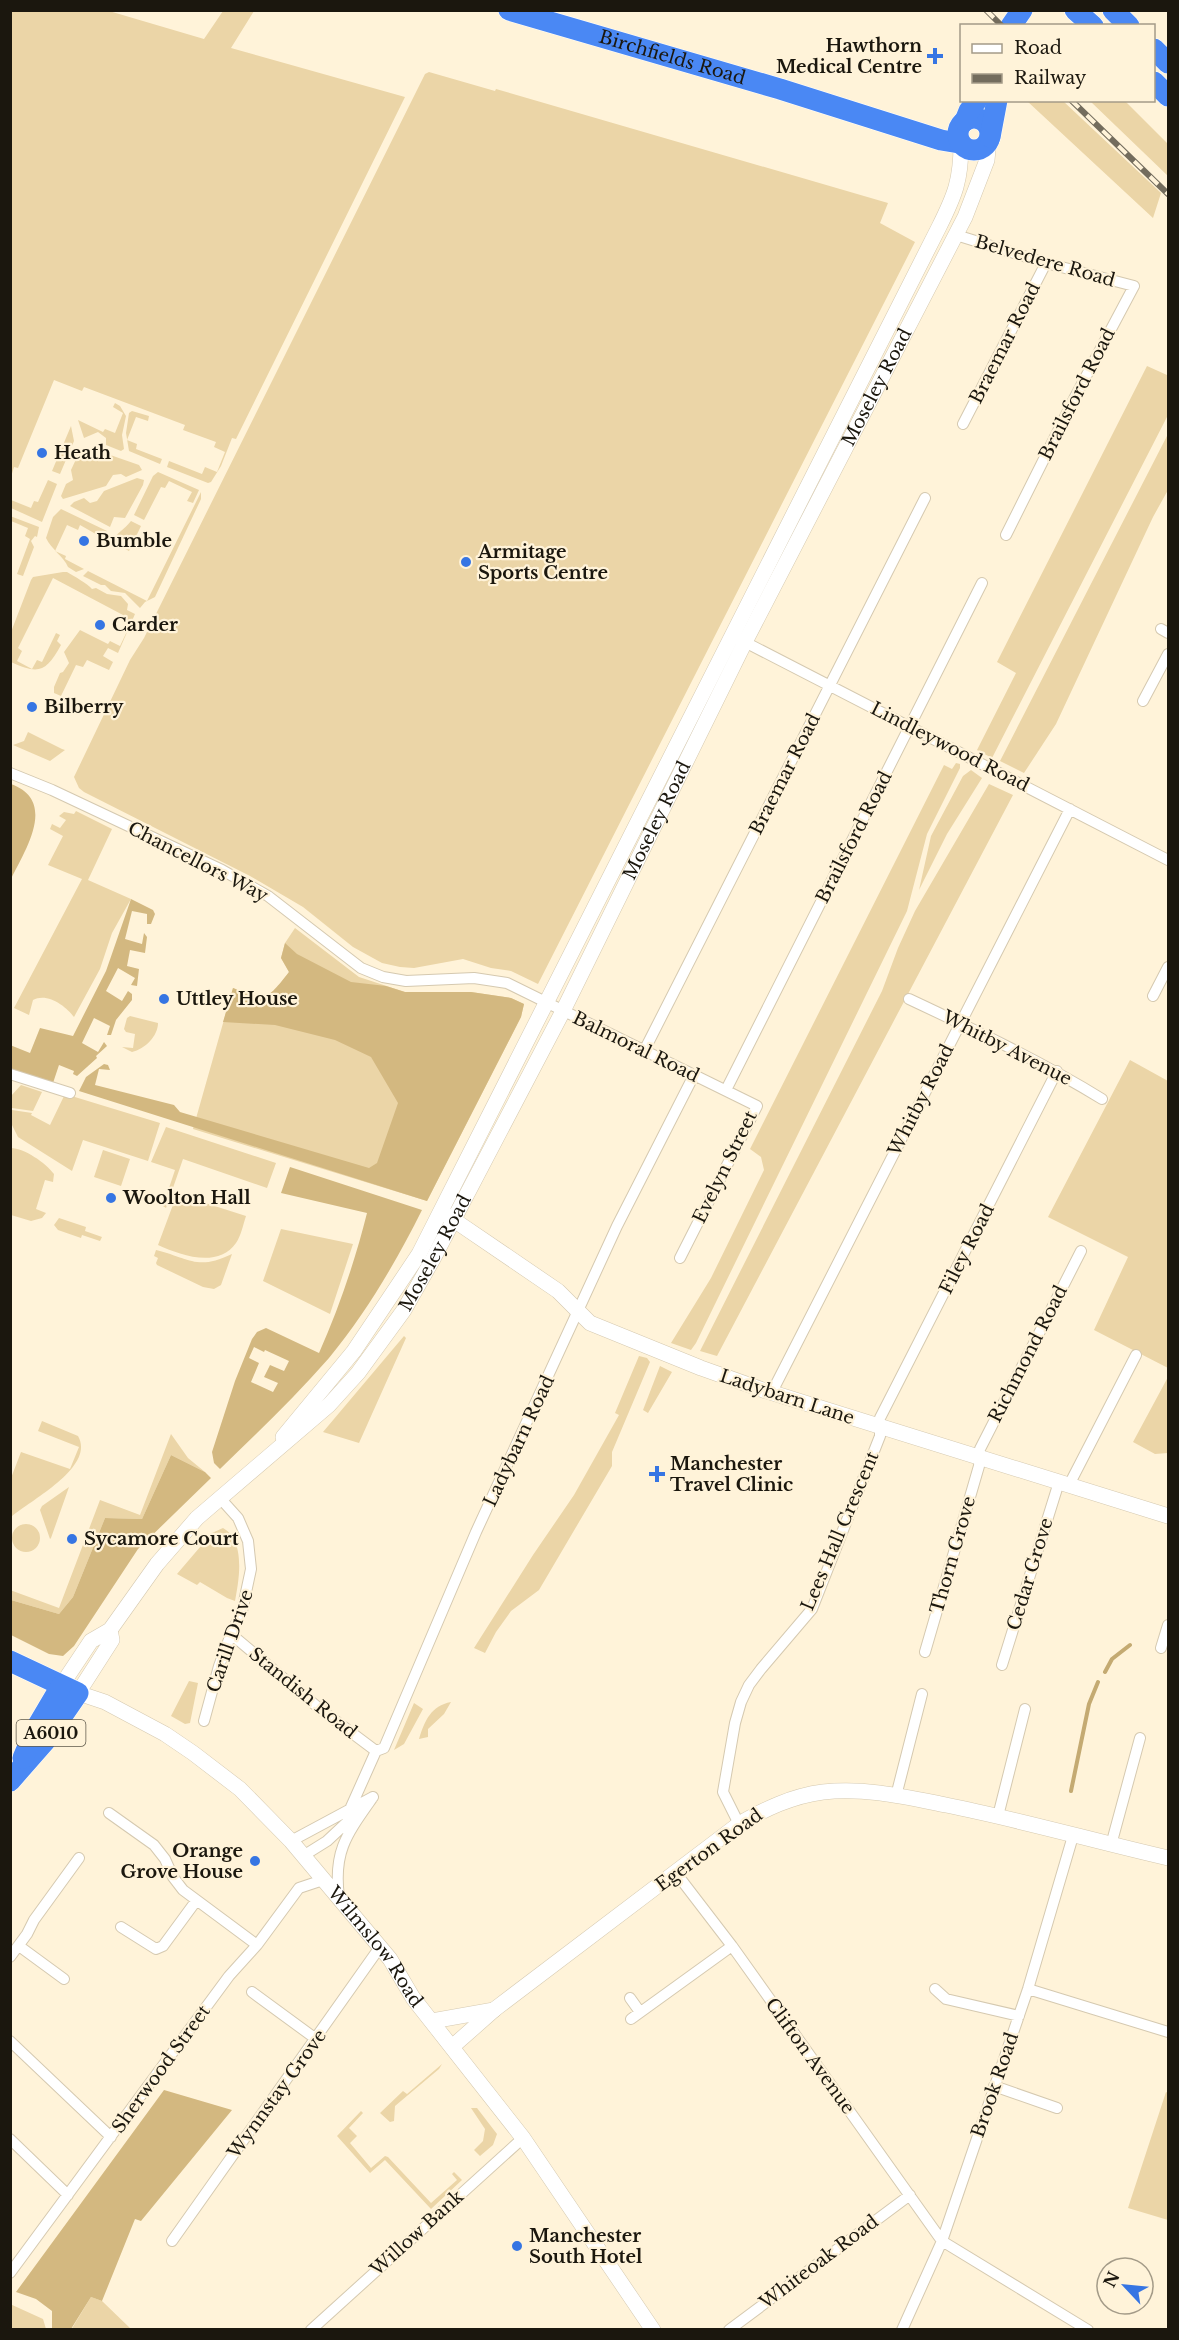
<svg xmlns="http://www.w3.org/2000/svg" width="1179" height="2340" viewBox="0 0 1179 2340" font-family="'Libre Baskerville',serif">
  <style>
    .green { fill: #ebd5a7 }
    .forest { fill: #d3b880; fill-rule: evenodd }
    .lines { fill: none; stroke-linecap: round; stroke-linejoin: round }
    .stream { stroke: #c4aa72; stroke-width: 4 }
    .street-casing { stroke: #d5c9b0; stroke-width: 12 }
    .secondary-casing { stroke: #d5c9b0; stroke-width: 16 }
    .highway-casing { stroke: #fff; stroke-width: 22 }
    .street { stroke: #fff; stroke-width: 10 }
    .secondary { stroke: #fff; stroke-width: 15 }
    .highway { stroke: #4a88f4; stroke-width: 21 }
    .rail-casing { stroke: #736c5d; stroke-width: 6 }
    .rail { stroke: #fff3d9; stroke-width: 4; stroke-dasharray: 11; stroke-linecap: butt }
    .poi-dot { fill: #3675e3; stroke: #fff3d9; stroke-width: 2 }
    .labels { text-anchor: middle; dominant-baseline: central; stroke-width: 4.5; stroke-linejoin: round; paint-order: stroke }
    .shield { fill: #fff3d9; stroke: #5f594b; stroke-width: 1.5 }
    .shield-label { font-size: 16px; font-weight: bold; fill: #1b170e }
    .poi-label { font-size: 18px; font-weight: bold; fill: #1b170e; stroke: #fff3d9; text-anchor: start }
    .street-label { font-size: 18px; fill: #1b170e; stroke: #fff3d9 }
  </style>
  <rect width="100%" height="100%" fill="#fff3d9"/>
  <path class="green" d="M11,11H109L204,39L223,11H254L231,48L405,97L236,439L232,438L221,466L211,482L208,483L167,467L169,461L202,474L205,467L217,472L225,452L214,447L216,442L183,430L185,425L84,387L82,391L54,380L18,468L14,467L11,477Z
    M429,72L495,91L496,89L888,203L880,223L915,242L538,984L511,971L491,968L463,959L414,968L400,967L382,963L353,947L303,907L250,876L84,792L79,788L74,777L130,660L144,638L425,74Z
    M1027,101H1063L1161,193L1153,218Z
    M1090,101H1125L1168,144V176Z
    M1147,366L1167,375L1168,373V415L992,758L977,750L1016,673L997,662Z
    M115,403L120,406L126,416L122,435L124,449L121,451L106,445V438L98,432L84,438L78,420L103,432L105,429L115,433L123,413L113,407Z
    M132,411L149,416L148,421L136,417L127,440L137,444L136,449L162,459L160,464L129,451L126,433L129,413Z
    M71,426L74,441L60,474L52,471Z
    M1168,434V490L1153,517L1056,724L1024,773L1000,761Z
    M88,449H93L139,465L142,470L126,477L121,474L113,475L106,486L63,499L61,496L66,484L73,480L71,470L78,455Z
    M158,472L199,490L193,503L187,501L192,492L169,481L165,488L161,487L144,520L134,515L153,476Z
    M137,478L144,480L143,485L125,518L114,517L110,527L70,506L74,502L84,498L90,503L97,501L104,491Z
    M48,480L57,484L42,522L11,508V500L31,508L34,501L38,502Z
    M201,492V499L155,597L145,602L140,608L125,593L111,591L105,585H101L83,576L88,571L147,601Z
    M61,509L107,531L104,536L101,537L80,525L78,530L67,525L55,551L66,556L65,559L84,569L76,572L68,567C64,557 51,549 46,538L53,517Z
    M10,516L39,527L37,537L35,536L31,541L34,547L23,576L17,574L30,539L25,536L28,528L11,521Z
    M131,521L141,526L129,551L112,542C117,532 124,530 131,521Z
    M63,572H67C74,576 88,584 92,589L96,588L107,594L121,596L128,604L127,610L135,614L118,653L108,648L103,656L113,662L109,670L87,660L83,667L76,665L61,696L54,693V687L60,673L63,672L69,663L64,652L80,630L108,644L110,641L120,646L131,623L122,618L123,615L53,578L18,648L22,651L17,661L32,669L37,660L42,662L56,633L60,635L57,641L61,645C46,672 39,675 11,662V632L31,580L33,577Z
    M28,732L62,749L65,750L50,761L13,745L24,741Z
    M956,763L960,764V768L927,834L907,911L696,1343L691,1350L671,1343L711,1278L764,1170L761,1157L750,1149L944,765L952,769Z
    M971,770L982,778L947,834L919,890L931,836L963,776Z
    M989,784L1013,795L717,1356L700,1351L882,991L898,948L915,911Z
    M76,811L112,829L88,880L131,899L112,933L100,969L74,1017C66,1006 47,992 33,1000L29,1015L14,1008L82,879L48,865L63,836L50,829L52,824L60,828L66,820L59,816L64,812L74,814Z
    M295,928L359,977L405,992H471L511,998L524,1004L521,1017L427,1201L193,1129L233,988L259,998L274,992L289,972L281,958L285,943Z
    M130,1016L158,1023C158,1036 145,1049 132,1052L122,1047L133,1048L135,1034L126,1032L124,1029L127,1018Z
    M1130,1060L1168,1081V1368L1094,1330L1128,1257L1048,1217Z
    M21,1085L42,1092L33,1111L12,1108L11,1096Z
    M65,1094L160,1123L148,1161L83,1140L72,1171L18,1137L12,1125V1110L32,1113L31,1115L50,1125Z
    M166,1127L276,1163L267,1188L183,1159L166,1208L163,1206L175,1170L151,1162Z
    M11,1148C24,1148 46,1163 54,1174L53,1182L45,1180L36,1209L46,1213L42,1218L31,1221L11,1215Z
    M103,1150L130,1159L121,1186L94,1177Z
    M177,1194L246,1216C243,1225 241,1236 236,1243C218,1269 180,1255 158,1245Z
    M59,1218L86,1227L85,1231L102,1237L100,1241L82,1235L81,1238L58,1230L54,1225Z
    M281,1229L353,1244L330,1314L263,1281Z
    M156,1250C189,1258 197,1271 232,1254L221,1285L214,1289L203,1287L157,1265L156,1263L158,1258L154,1256Z
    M404,1336L406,1338L359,1443L323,1432Z
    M639,1356L647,1358L650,1362L612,1452V1466L539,1590L511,1611L496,1632L485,1653L474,1648L533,1555L574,1495L619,1415L615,1413Z
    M660,1366L672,1372L648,1413L643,1410Z
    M1168,1377V1453L1155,1454L1133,1442Z
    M42,1421L78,1436C96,1467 29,1501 11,1517V1478L21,1452L70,1469L79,1447L38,1431Z
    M171,1434L188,1458L205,1472L171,1455L142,1519L105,1518L73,1597L59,1614L11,1600L10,1590L59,1608L100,1500L140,1515Z
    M69,1487L51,1538L50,1539L40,1510L42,1506Z
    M12 1538a14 14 0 1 1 28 0a14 14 0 1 1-28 0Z
    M223,1528C246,1541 239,1580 235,1601L227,1598L200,1582L197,1585L177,1574L212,1533Z
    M189,1681L198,1683L190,1723L185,1724L171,1716Z
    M451,1702L444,1714L428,1729V1737L419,1739C425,1720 431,1706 451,1702Z
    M414,1703L423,1709L404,1744L394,1750Z
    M442,2064L439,2069L395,2106L394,2121L390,2122L380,2113L403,2091L407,2094Z
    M1166,2092L1168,2093V2220L1128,2208Z
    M471,2108H477L497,2134L493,2145L480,2156L474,2150L483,2141L485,2129Z
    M361,2111L363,2113L349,2128L357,2136L350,2143L371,2168L385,2156L388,2157L431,2203L457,2180L452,2174L454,2172L462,2180L431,2209L385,2160L370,2173L337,2136Z
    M91,2297L102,2301L131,2329L71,2330Z
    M10,2304L43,2319L46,2329H11Z"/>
  <path class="forest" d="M11,784C58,801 25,850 11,879Z
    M131,899L153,910L155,914L151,924H147V914L132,911L125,939L142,944L144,933L147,937L145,953L130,950L127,966L139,969L137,986L131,985L135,978L118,968L106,991L122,1001L128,991L132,994V1000L116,1020L111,1035H107L110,1026L94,1018L82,1043L98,1052L104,1042L107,1046L96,1056L97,1058L77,1076L73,1074L74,1071L59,1065L53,1083L11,1069L10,1045L30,1053L40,1028L73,1036L106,971Z
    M285,943L297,954L351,982L386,986L405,992H471L511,998L524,1004L521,1017L427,1201L79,1091L86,1077L104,1064L108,1065L110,1070L99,1069L95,1085L174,1105L180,1112L369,1168L377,1163L398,1103L371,1057L335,1040L275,1025L223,1022L233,988C267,1001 266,1001 289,972L281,958Z
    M290,1167L422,1210C396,1262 366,1313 329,1358C295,1397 257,1433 220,1469L214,1463L212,1452L235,1381L252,1339L257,1332L266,1328L319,1353C339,1308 355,1261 367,1213L281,1193ZM254,1347L264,1352L265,1350L289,1361L284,1371L270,1365L264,1377L278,1383L273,1392L251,1382L259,1363L249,1358Z
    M171,1455L205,1472L211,1478L138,1549L74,1646L63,1656L49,1654L11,1635V1600L59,1614L73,1597L105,1518L142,1519Z
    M164,2090L232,2110L141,2221L135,2219L102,2301L91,2297L71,2329H52V2311L36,2299L16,2292Z"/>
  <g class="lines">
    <path class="stream" d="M1105,1672L1112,1659L1130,1645
      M1071,1791L1089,1704L1098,1682"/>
    <g class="street-casing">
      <path id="street" d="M956,235L1046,263L1134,286L1075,397L1006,535
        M963,424L1046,263
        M1161,629L1168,633
        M739,639L1168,860
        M1143,701L1168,654
        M10,773L52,790L222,870L268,896L361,968L383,977L406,981L474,978L507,983L757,1106L680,1258
        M1153,996L1168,967
        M909,999C975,1030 1040,1061 1102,1099
        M644,1051L925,498
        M10,1074L70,1093
        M726,1090L982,583
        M772,1392L1070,809
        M1069,1485L1136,1355
        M231,1634L320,1709L376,1751
        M1161,1648L1168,1625
        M925,1652L979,1466L980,1449L1081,1251
        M1002,1665L1059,1482
        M204,1721L219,1666L231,1634L242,1611L251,1569L248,1541L238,1518L220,1498
        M376,1751L384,1748L476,1532L617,1226L694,1075
        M896,1796L922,1694
        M351,1807L376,1751
        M109,1813L154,1845L165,1859L173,1877L183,1890L257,1945
        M998,1816L1025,1709
        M739,1824L723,1792L735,1723L741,1702L749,1685L761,1669L812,1609L880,1436V1418L1057,1071
        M291,1841L373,1797
        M1111,1845L1140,1738
        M303,1856L327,1841L358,1812
        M676,1873L732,1946L942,2241L1088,2330
        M339,1897C333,1851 347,1834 373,1797
        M121,1927L156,1949L163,1946L196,1901
        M19,1946L64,1979
        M10,1957L27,1934L34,1920L79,1858
        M935,1989L946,1999L1019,2016
        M1028,1989L1168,2032
        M252,1992L316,2039
        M630,1998L640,2012
        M631,2019L732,1946
        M10,2041L111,2137
        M994,2086L1057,2108
        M10,2139L68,2195
        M172,2241L380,1947
        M10,2273L229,1976L257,1945L299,1888L323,1880
        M311,2330L523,2138
        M729,2330L910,2195
        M902,2330L942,2241L1028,1989L1073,1836"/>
    </g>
    <g class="secondary-casing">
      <g id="secondary">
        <path d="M445,1214L558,1291L590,1323L701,1368L763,1390L1168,1516"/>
        <path d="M283,1437L354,1351L419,1254L939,227C955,195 961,180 961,144"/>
        <path id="s1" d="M110,1630L112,1640L78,1693L105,1702L165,1734L193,1753L240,1789L291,1841L390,1959L413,1998L523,2138L653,2330"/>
        <path id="s2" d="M61,1686L91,1641L110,1630L157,1564L197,1518L329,1405L358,1373L404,1310L433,1259L563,1011L745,642L965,217L987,160L989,139"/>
        <path d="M432,2021L494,2010"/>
        <path d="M452,2047L495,2009L739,1824C765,1809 792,1796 823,1792C864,1787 906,1797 946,1805C1021,1820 1094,1841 1168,1858"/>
      </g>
    </g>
    <g class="highway-casing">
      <g id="highway">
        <path id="s3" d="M509,10L780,89L941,140L959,143"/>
        <path d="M1075,10L1093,26"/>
        <path d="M1113,10L1129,26"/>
        <path d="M1011,26L1022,10"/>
        <path d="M1154,49L1168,63"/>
        <path d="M1154,82L1168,96"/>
        <circle cx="974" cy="134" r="16"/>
        <path d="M965,121L969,111L977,100"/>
        <path d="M990,137L997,100"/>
        <path d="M10,1661L78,1693L45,1741L10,1781"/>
        <path d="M23,1758L35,1730L61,1686"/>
      </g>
    </g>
    <use href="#street" class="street"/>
    <use href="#secondary" class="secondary"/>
    <use href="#highway" class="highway"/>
    <g class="rail-casing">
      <path id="rail" d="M986,10L1002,26
        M1071,100L1168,194"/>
    </g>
    <use href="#rail" class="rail"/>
  </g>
  <g class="poi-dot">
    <path d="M932 47h6v6h6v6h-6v6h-6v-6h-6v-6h6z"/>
    <circle cx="42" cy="453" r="6"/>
    <circle cx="84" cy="541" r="6"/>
    <circle cx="466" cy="562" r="6"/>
    <circle cx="100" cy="625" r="6"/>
    <circle cx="32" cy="707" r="6"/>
    <circle cx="164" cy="999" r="6"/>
    <circle cx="111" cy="1198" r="6"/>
    <path d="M654 1465h6v6h6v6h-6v6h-6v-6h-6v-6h6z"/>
    <circle cx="72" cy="1539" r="6"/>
    <circle cx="255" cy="1861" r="6"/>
    <circle cx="517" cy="2246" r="6"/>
  </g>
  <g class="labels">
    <rect class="shield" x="16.5" y="1720" width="69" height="26" rx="4.5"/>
    <g class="shield-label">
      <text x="51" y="1733">A6010</text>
    </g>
    <g class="poi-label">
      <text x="922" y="46" text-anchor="end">Hawthorn<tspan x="922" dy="21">Medical Centre</tspan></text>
      <text x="54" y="453">Heath</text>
      <text x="96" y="541">Bumble</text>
      <text x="478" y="552">Armitage<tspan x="478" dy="21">Sports Centre</tspan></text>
      <text x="112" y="625">Carder</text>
      <text x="44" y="707">Bilberry</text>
      <text x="176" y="999">Uttley House</text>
      <text x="123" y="1198">Woolton Hall</text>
      <text x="670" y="1464">Manchester<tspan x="670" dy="21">Travel Clinic</tspan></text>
      <text x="84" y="1539">Sycamore Court</text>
      <text x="243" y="1851" text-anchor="end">Orange<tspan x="243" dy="21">Grove House</tspan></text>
      <text x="529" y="2236">Manchester<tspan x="529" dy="21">South Hotel</tspan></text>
    </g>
    <g class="street-label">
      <text stroke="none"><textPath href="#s3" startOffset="170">Birchfields Road</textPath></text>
      <text transform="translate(1045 261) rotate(16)">Belvedere Road</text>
      <text transform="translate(1005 343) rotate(-63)">Braemar Road</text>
      <text stroke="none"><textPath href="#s2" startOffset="1550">Moseley Road</textPath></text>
      <text transform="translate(1077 394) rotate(-63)">Brailsford Road</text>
      <text transform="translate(950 747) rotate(27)">Lindleywood Road</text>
      <text transform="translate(785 774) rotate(-63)">Braemar Road</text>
      <text stroke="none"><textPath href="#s2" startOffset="1064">Moseley Road</textPath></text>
      <text transform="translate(854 837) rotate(-63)">Brailsford Road</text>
      <text transform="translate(198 862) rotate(27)">Chancellors Way</text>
      <text transform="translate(636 1047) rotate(26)">Balmoral Road</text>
      <text transform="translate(1007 1048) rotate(27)">Whitby Avenue</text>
      <text transform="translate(921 1100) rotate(-63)">Whitby Road</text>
      <text transform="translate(725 1167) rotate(-64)">Evelyn Street</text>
      <text transform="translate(967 1249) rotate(-63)">Filey Road</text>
      <text stroke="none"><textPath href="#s2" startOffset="578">Moseley Road</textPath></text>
      <text transform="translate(1028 1354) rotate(-63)">Richmond Road</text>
      <text transform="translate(787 1397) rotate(18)">Ladybarn Lane</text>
      <text transform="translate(519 1441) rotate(-65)">Ladybarn Road</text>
      <text transform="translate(840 1531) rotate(-67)">Lees Hall Crescent</text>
      <text transform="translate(953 1555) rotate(-74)">Thorn Grove</text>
      <text transform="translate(1030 1574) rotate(-73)">Cedar Grove</text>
      <text transform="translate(230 1641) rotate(-71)">Carill Drive</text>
      <text transform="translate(303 1693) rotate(39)">Standish Road</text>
      <text transform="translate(709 1850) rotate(-36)">Egerton Road</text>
      <text stroke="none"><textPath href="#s1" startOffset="471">Wilmslow Road</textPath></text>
      <text transform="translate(810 2056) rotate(54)">Clifton Avenue</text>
      <text transform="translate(161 2069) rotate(-54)">Sherwood Street</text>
      <text transform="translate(995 2085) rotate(-71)">Brook Road</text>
      <text transform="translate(277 2094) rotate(-54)">Wynnstay Grove</text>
      <text transform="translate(417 2233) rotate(-42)">Willow Bank</text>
      <text transform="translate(819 2262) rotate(-37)">Whiteoak Road</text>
    </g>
  </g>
  <rect width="1179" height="2340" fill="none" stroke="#1b170e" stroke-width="24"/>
  <rect x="960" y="24" width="195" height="78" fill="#fff3d9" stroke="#a49b88" stroke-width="1.5"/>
  <rect x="972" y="44" width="30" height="9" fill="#ffffff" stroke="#a49b88" stroke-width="1.5"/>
  <text x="1014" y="54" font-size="18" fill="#1b170e">Road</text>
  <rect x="972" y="74" width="30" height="9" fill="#736c5d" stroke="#a49b88" stroke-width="1.5"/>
  <text x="1014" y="84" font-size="18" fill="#1b170e">Railway</text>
  <g transform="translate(1125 2286) rotate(296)"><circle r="28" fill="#fff3d9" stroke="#a49b88" stroke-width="1.5"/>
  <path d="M0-4.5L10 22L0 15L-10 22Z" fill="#3675e3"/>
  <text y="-9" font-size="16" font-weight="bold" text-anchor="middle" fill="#1b170e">N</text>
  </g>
</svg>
